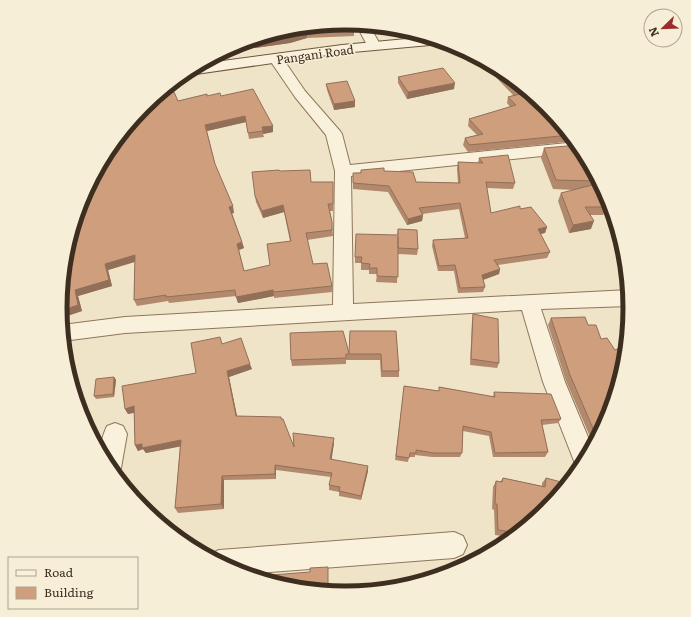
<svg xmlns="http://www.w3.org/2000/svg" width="691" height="617" viewBox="0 0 691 617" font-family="Literata,serif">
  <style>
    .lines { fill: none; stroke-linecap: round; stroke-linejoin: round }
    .minor-casing { stroke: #8d765c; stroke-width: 2 }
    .secondary-casing { stroke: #6f573f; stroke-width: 2 }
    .minor { fill: #faf1dc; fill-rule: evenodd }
    .secondary { fill: #faf1dc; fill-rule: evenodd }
    .wall { fill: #b2896c }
    .shaded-wall { fill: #916f58 }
    .building { fill: #cf9f7d; stroke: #916f58 }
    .labels { text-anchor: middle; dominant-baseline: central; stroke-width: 3; stroke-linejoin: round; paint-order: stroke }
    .far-street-label { font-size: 12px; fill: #3d2e20; stroke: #f7eed8 }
    .rim { fill: none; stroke: #3d2e20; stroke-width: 5 }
  </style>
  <rect width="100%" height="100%" fill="#f0e4c8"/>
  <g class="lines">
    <g class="minor-casing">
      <path id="minor" d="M356,24L369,25L381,46L379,49H369Z
        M276,55L281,56L305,91L340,131L342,134L350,165L577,142L583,150L584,151L581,152L351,176L353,304L629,290L630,306L541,309L565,382L593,449L580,470L578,469L574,461L543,382L522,310L125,333L63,341L62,325L125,317L333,305L335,171L326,135L295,97L269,59L271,56Z
        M115,423L123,426L127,434L121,468L116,477C100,458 96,450 107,426Z
        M454,532L463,536L467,545L463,554L454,558L243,574L208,557L210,554L219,550Z"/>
    </g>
    <g class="secondary-casing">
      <path id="secondary" d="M428,37L447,42L441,44L342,53L189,75L184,73L200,64L342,45Z"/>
    </g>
    <use href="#minor" class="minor"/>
    <use href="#secondary" class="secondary"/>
  </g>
  <path class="wall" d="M358,27V31L354,32V36L307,38L290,43L255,48L254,45L229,49L236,45L290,28Z
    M489,63L504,71L548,107L575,141L468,152L463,145L465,138L477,135L468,126L469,119L510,107L507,103L508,97L513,95L488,69Z
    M398,77L454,89L407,99L398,83Z
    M326,84L355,101V107L334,110L327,90Z
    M207,96H221L273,126V132L263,134L264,137L249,139L246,122L207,131L215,164L234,213H232L244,248L239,250L244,271L270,265L290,241L284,212L263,218L256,202L255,196L280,171L311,182H333V211H330L332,222L333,236L307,240L313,264L332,286V292L274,298V296L238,303L236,296L169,303L168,301L137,306L134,300L135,262L108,270L112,286L78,296L82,311L61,318L60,308L178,101Z
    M544,148L596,181L594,185L607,207L603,215H591V229L569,233L558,201L561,193L574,190L553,189L541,158Z
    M479,158L515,183L513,189L487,188L491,213L520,209L547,227L545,233L540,234L550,252L547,258L498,265L500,269L499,274L483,280L485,287L483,292L458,293L454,271H438L432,246L433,240L465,238L459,209L422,214L423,215L422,221L407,225L388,192L353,189V173L384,171L416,182L458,183L457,169L458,162L478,163Z
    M398,229L418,249L417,255L398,254L397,283L376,282L377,274H369V270H361V263H355V257L397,235Z
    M473,314L499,363L497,368L470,365L472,320Z
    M630,316L629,326L626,322Z
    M551,318L588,325L601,339L615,350L609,418L594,446L566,381L548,325Z
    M396,331L399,371V377H381L380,360H346V364L292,366L291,360L349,353Z
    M222,344L252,369L229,377L237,416L281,419L294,447L334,443L331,459L368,471L361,500L339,496V492L329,490V485L331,477L276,470V479L224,480V509L178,513L175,508L180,446L146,453L143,449L138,451L135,445L134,413L128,414L125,409L196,373Z
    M114,377L116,380L114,397L96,399L94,396Z
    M404,386L439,391V387L493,397L494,392L561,419L558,423L542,425L548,452L545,457H493L489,436L463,431L462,453L460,457H432L415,455V457H409L408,462L395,460Z
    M503,478L542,486V483L546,478L547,511L514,538L495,535L494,510L492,509L493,487L496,481L500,482Z"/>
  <path class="shaded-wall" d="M373,26L383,27L373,29Z
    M354,27H358V31L354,32V36Z
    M307,33V38L290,43L255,48L254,43Z
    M253,40L254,45L229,49L236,45Z
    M455,83L454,89L407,99L408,92Z
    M355,101V107L334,110V104Z
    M245,116L246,122L207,131L205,125Z
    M273,126V132L263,134L262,127Z
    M283,205L284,212L263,218L262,211Z
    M233,206L234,213L231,214L229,207Z
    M423,215L422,221L407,225L408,219Z
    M594,221L591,229L569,233L573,225Z
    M547,227L545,233L536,235L538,229Z
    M242,242L244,248L239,250L237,244Z
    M135,255L137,261L108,270L112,286L78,296L82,311L61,318L60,311L75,290L105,264Z
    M500,269L499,274L480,281L482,275Z
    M273,290L274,296L238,303L236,297Z
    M250,364L252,369L229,377L238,421L236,416L227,371Z
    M114,377L116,380L114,397L113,394Z
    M79,398L82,402L80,412L78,404Z
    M134,406L137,412L128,414L125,409Z
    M334,438V443L331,464L330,459Z
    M181,440L183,446L146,453L143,449L138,451L135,445L142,444Z
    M275,465L276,470V479L275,474Z
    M368,466V471L361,500V496Z
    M222,476L224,480V509L221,504Z"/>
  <path class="building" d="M346,23L357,24L358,27H354V31L307,33L290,38L254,43L253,40L250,41L290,28Z
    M491,64L504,71L548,107L570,135L469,145L465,138L483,134L469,119L516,105L508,97L520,94Z
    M443,68L455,83L408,92L398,77Z
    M347,81L355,101L334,104L326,84Z
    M253,89L273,126L262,127L263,131L248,133L245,116L205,125L215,164L233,206L229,207L242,242L237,244L244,271L270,265L267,244L291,241L283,205L262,211L255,196L252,172L279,170L280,171L310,170L311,182H333V204H328L332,222V230L306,233L313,264L327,263L332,286L274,292L273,290L236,297L235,290L166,297V295L134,300L135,255L105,264L109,280L75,290L78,305L60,311L66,253L82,199L108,150L144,106L157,96L174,92L178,101L207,94V96L220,93L221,96Z
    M578,145L580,147L596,181L556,180L544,148Z
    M508,155L515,183L486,182L491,213L520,206V209L531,207L547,227L538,229L550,252L494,260L500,269L482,275L485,287L460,288L455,265L439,266L433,240L468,238L460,203L419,208L423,215L408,219L389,186L353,183V173H361V170L384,168V171L413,172L416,182L460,183L458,162L483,163L479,158Z
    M596,184L600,193H602L607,207H585L594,221L573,225L561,193Z
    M398,229L417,230L418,249L398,248V236V277L377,276V268H369L370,264L361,263L362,257H355L356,234L398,235Z
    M473,314L498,319L499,363L471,359Z
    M585,317L588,325H596L601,339L607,338L615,350L627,345L625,364L609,418L598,440L570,375L551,318Z
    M343,331L349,353L350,331H396L399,371H382L381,354H346V358L291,360L290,333Z
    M220,337L222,344L241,338L250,364L227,371L236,416L281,417V419H283L294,447L293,433L334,438L330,459L368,466L361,496L339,491L340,487L329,485L332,473L275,465V474L222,476L221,504L175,508L181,440L142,448V444L135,445L134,406L125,409L122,386L196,373L191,343Z
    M114,377L113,394L94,396L96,379Z
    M404,386L439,391V387L495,397L494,392L551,394L561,419L541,420L548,452L495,453L491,432L463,426L462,453H434L416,450V453H410L409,458L396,456Z
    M76,398H79L78,404Z
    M503,478L545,487L546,478L565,483L564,490L547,511L519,533L498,530L497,504H495L496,481L502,482Z
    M328,567V592L290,588L259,579V576L310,572V568Z"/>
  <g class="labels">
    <g class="far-street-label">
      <text transform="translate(315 54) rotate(-8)">Pangani Road</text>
    </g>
  </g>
  <path d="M0 0H691V617H0ZM67 308a278 278 0 1 1 556 0a278 278 0 1 1-556 0Z" fill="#f7eed8" fill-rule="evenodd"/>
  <path class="rim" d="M67 308a278 278 0 1 1 556 0a278 278 0 1 1-556 0Z"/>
  <rect x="8" y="557" width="130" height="52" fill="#f7eed8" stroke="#ada18e"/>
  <rect x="16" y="570" width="20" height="6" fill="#faf1dc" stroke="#ada18e"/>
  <text x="44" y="577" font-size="12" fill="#3d2e20">Road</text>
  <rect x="16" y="587" width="20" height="12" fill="#cf9f7d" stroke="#ada18e"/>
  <text x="44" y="597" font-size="12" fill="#3d2e20">Building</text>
  <g transform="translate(663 28) rotate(247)"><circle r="19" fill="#f7eed8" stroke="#ada18e"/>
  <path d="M0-3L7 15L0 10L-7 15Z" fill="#9e2a2b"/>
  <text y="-6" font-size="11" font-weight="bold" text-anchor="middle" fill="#3d2e20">N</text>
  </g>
</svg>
